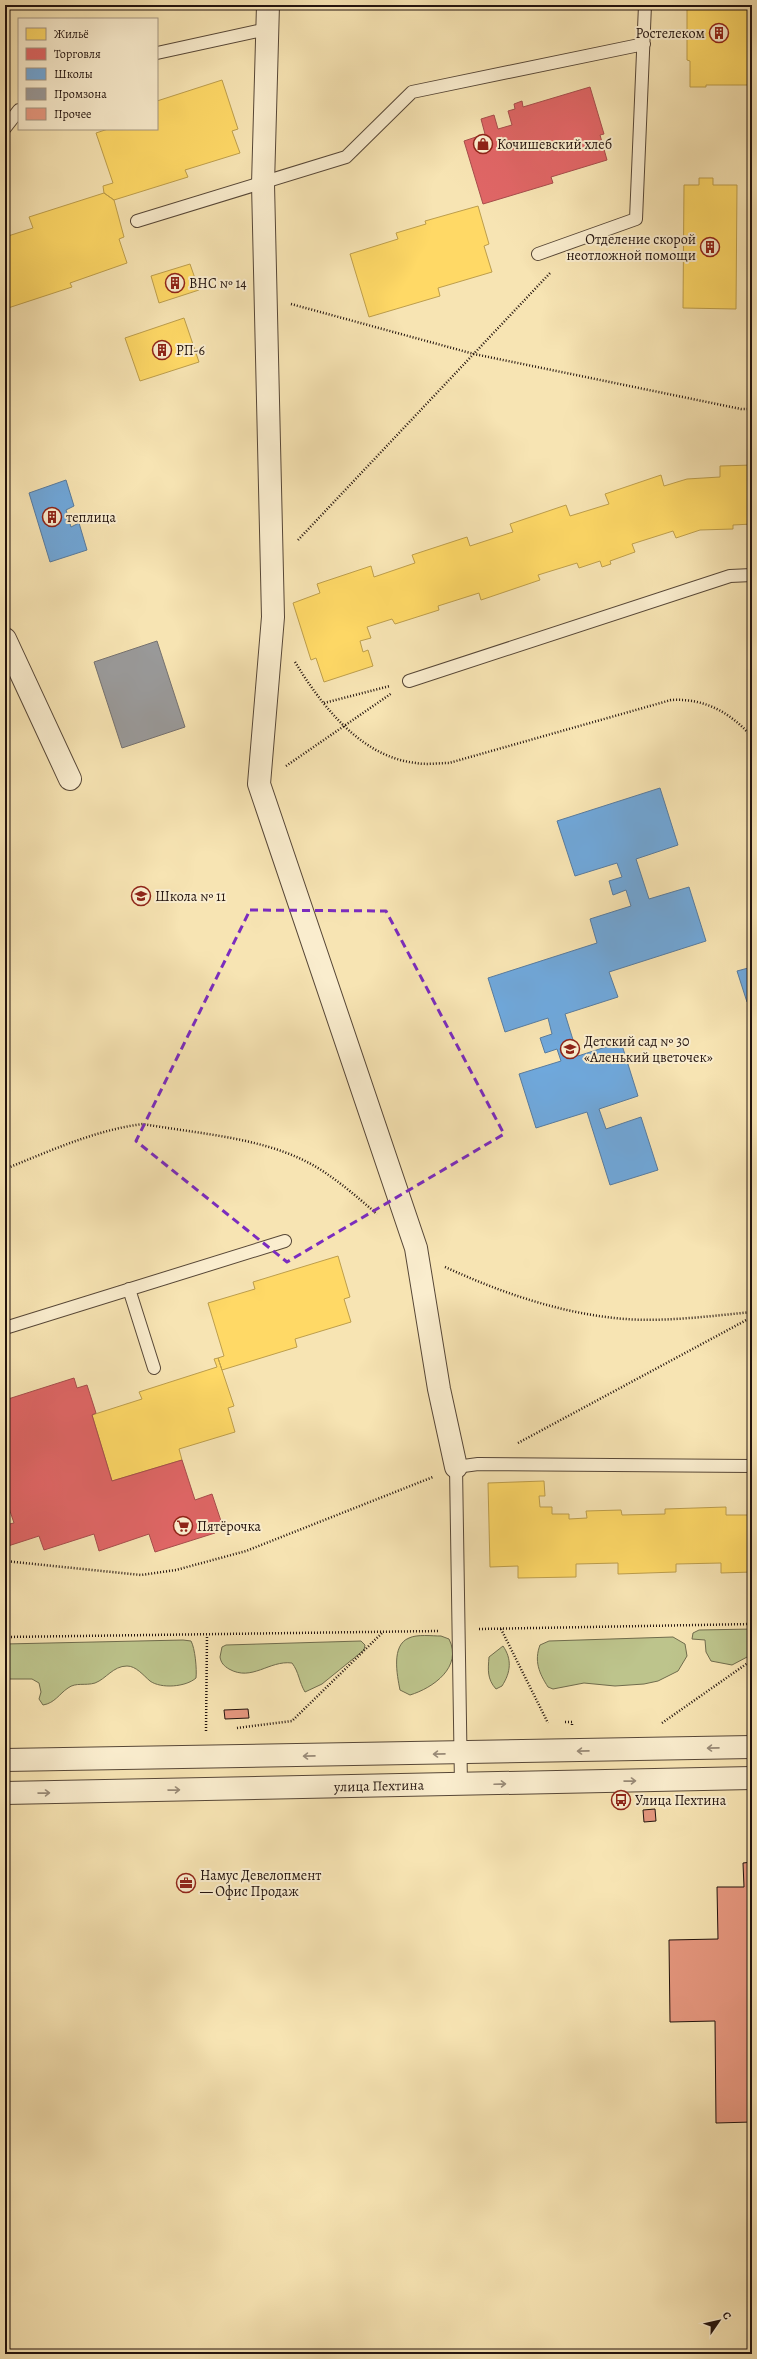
<svg xmlns="http://www.w3.org/2000/svg" width="757" height="2359" viewBox="0 0 757 2359" font-family="Alegreya,serif">
  <style>
    .green { fill: #bdc48c; stroke: #706c4d }
    .homes { fill: #ffd966; stroke: #bd9e4c }
    .shops { fill: #e06666; stroke: #a74d4c }
    .schools { fill: #6fa8dc; stroke: #587b9e }
    .industry { fill: #999; stroke: #75716f }
    .building { fill: #e79880; stroke: #22130e }
    .lines { fill: none; stroke-linecap: round; stroke-linejoin: round }
    .service-casing { stroke: #574737; stroke-width: 14 }
    .minor-casing { stroke: #574737; stroke-width: 24 }
    .tertiary-casing { stroke: #574737; stroke-width: 24 }
    .path { stroke: #22130e; stroke-width: 2.5; stroke-dasharray: 1 2; stroke-linecap: butt }
    .service { stroke: #faedce; stroke-width: 12 }
    .minor { stroke: #faedce; stroke-width: 22 }
    .tertiary { stroke: #faedce; stroke-width: 22 }
    .oneway { stroke: #998b78 }
    .marked { fill: none; stroke: #7b2cbf; stroke-width: 3; stroke-dasharray: 8 5; stroke-linejoin: round }
    .labels { text-anchor: middle; dominant-baseline: central; stroke-width: 4; stroke-linejoin: round; paint-order: stroke }
    .poi-label { font-size: 14px; fill: #22130e; stroke: #faedce; text-anchor: start }
    .street-label { font-size: 14px; fill: #22130e; stroke: #faedce }
  </style>
  <rect width="100%" height="100%" fill="#f7e4b3"/>
  <filter id="stains"><feTurbulence type="fractalNoise" baseFrequency=".005" numOctaves="4"/><feColorMatrix values="0 0 0 0 .2 0 0 0 0 .09 0 0 0 0 .02 0 0 0 .5 -.17"/></filter>
  <radialGradient id="worn" r=".72"><stop offset=".6" stop-color="#630" stop-opacity="0"/><stop offset="1" stop-color="#630" stop-opacity=".3"/></radialGradient>
  <path class="green" d="M752,1629V1646L749,1656L732,1665L711,1661L706,1652L705,1640L692,1639L693,1633L699,1630Z
    M441,1636L449,1639C463,1667 433,1688 410,1695L400,1690C397,1675 391,1645 409,1638C417,1634 432,1636 441,1636Z
    M673,1637L685,1644L687,1656L678,1671L658,1681L644,1684L615,1686L584,1683L553,1689L548,1687C539,1673 534,1661 540,1645L549,1641Z
    M183,1640L191,1641C195,1648 197,1669 196,1678C186,1687 161,1689 150,1681C143,1675 136,1666 127,1666C113,1666 106,1679 95,1683C85,1686 76,1682 68,1688C59,1694 55,1703 43,1705L39,1699L41,1692L39,1683L32,1679H5V1644Z
    M361,1641L365,1645L364,1650L322,1684L305,1692C299,1682 299,1672 292,1663C269,1660 252,1682 229,1669C224,1666 221,1663 220,1657L222,1647L226,1645Z
    M503,1646C512,1659 511,1672 502,1686L496,1689C487,1679 488,1670 489,1657Z"/>
  <path class="homes" d="M687,5H752V85H706V87H690V61L687,60Z
    M222,80L238,129L232,131L240,153L185,170L188,177L114,200L104,193L103,186L113,183L96,133L108,129H157V101Z
    M699,178H713V185H737L736,309L683,308L684,185H699Z
    M104,193L114,200L124,237L119,239L127,263L70,283L72,287L5,309V237L33,228L29,217Z
    M478,206L489,244L484,246L492,272L438,288L440,296L369,317L350,254L398,239L396,233L426,224L425,221Z
    M190,264L199,290L159,303L151,276Z
    M184,318L199,362L140,381L125,338Z
    M752,465V524L733,525V529L700,530L676,538L673,531L632,544L635,552L610,561L611,564L602,567L600,561L579,568L577,563L538,575L540,580L481,600L479,593L438,606L439,610L395,624L392,619L367,627L371,638L360,641L363,652L368,650L373,666L324,682L316,658L311,660L293,603L320,593L317,584L371,566L374,577L415,563L412,555L467,537L470,546L513,532L510,524L566,505L570,516L609,504L605,494L661,475L664,486L687,479L720,477V466Z
    M338,1256L350,1297L344,1299L351,1322L295,1339L297,1347L222,1370L218,1358L224,1356L208,1303L255,1289L253,1282Z
    M218,1358L234,1406L228,1408L235,1432L179,1449L182,1460L112,1481L92,1415L142,1399L139,1392L217,1367L214,1359Z
    M544,1481L545,1496H539L540,1507H552V1514H569V1519L587,1518L586,1511L621,1510L622,1515L665,1514V1509L726,1507V1515H752V1572L721,1573V1563L676,1564V1572L618,1574V1563L576,1564V1577L518,1578V1566L490,1567L488,1483Z"/>
  <path class="shops" d="M590,87L604,134L600,135L607,160L551,177L553,183L483,204L464,141L485,134L481,119L494,115L498,129L512,125L508,111L515,109L514,104L522,101L523,107Z
    M74,1378L77,1388L87,1385L96,1413L92,1415L112,1481L182,1460L195,1500L212,1494L221,1521L219,1529L215,1533L155,1552L149,1534L99,1551L94,1534L44,1550L39,1536L5,1547V1525L14,1523L5,1496V1400Z"/>
  <path class="schools" d="M66,480L74,506L66,510L71,527L79,523L87,550L50,562L29,493Z
    M660,788L678,845L636,859L649,899L689,887L706,941L609,972L618,997L565,1014L578,1056L621,1042L638,1096L599,1109L606,1129L641,1117L658,1170L610,1185L587,1112L536,1128L519,1074L561,1061L557,1049L545,1053L540,1038L552,1034L548,1018L505,1032L488,978L597,943L590,919L631,906L626,890L613,895L609,881L622,877L617,863L575,876L557,821Z
    M752,967V1000L747,1002L737,971Z"/>
  <path class="industry" d="M157,641L185,727L122,748L94,662Z"/>
  <path class="building" d="M248,1709L249,1718L225,1719L224,1710Z
    M655,1809L656,1821L644,1822L643,1810Z
    M752,1862V2122L716,2123L715,2021L670,2022L669,1940L718,1939L717,1887H744L743,1863Z"/>
  <g class="lines">
    <g class="service-casing">
      <path id="service" d="M157,53L267,29
        M5,128L19,110
        M137,221L346,157L412,92L644,44
        M538,254L636,219L645,5
        M409,681L730,576L752,575
        M129,1289L154,1368
        M5,1328L285,1241
        M461,1785L456,1467L478,1464L752,1466"/>
    </g>
    <g class="minor-casing">
      <path id="minor" d="M268,5L263,184L273,617L259,784L416,1248L439,1389L456,1467
        M5,639L70,779"/>
    </g>
    <g class="tertiary-casing">
      <g id="tertiary">
        <path d="M5,1760L752,1747"/>
        <path id="s1" d="M5,1793L752,1778"/>
      </g>
    </g>
    <path class="path" d="M291,304L474,354L741,409H752
      M298,540L551,272
      M295,662C322,706 361,757 416,763C426,765 438,763 449,763L671,700C704,698 730,712 752,737
      M324,703L390,686
      M286,766L392,693
      M5,1169C50,1151 95,1130 143,1124C194,1133 256,1137 303,1160C329,1172 356,1196 377,1214
      M445,1267C502,1293 562,1314 625,1319C666,1322 711,1316 752,1312
      M518,1443L752,1317
      M5,1561L141,1575L176,1570L246,1551L433,1477
      M479,1629L752,1624
      M501,1629L548,1723
      M5,1637L438,1631
      M565,1722H572V1726
      M662,1723L752,1660
      M237,1728L292,1721L382,1633
      M206,1731L207,1635"/>
    <use href="#service" class="service"/>
    <use href="#minor" class="minor"/>
    <use href="#tertiary" class="tertiary"/>
  </g>
  <defs><path id="oneway-shaft" d="M-6 0H5M1.5-3L5.5 0L1.5 3" fill="none" stroke-width="1.6" stroke-linecap="round" stroke-linejoin="round"/></defs>
  <g class="oneway">
    <use href="#oneway-shaft" transform="translate(713 1748) rotate(179)"/>
    <use href="#oneway-shaft" transform="translate(583 1751) rotate(179)"/>
    <use href="#oneway-shaft" transform="translate(439 1754) rotate(179)"/>
    <use href="#oneway-shaft" transform="translate(309 1756) rotate(179)"/>
    <use href="#oneway-shaft" transform="translate(630 1781) rotate(-1)"/>
    <use href="#oneway-shaft" transform="translate(500 1784) rotate(-2)"/>
    <use href="#oneway-shaft" transform="translate(174 1790) rotate(-1)"/>
    <use href="#oneway-shaft" transform="translate(44 1793) rotate(-1)"/>
  </g>
  <path class="marked" d="M250,910L386,911L504,1134L287,1262L136,1141Z"/>
  <defs>
    <g id="building-ring" transform="scale(1)"><circle r="9.5" fill="#faedce" stroke="#8f2418" stroke-width="1.5"/><path d="M-4-6H4V6H1V3H-1V6H-4ZM-2.5-4.3h1.7v1.8h-1.7ZM.8-4.3h1.7v1.8H.8ZM-2.5-1h1.7V.8h-1.7ZM.8-1h1.7V.8H.8Z" fill="#8f2418"/></g>
    <g id="shop-ring" transform="scale(1)"><circle r="9.5" fill="#faedce" stroke="#8f2418" stroke-width="1.5"/><path d="M-5-2.5h2.3a2.7 3.5 0 0 1 5.4 0H5L5.5 6h-11ZM-1.5-2.5h3a1.5 2.3 0 0 0-3 0Z" fill="#8f2418"/></g>
    <g id="school-ring" transform="scale(1)"><circle r="9.5" fill="#faedce" stroke="#8f2418" stroke-width="1.5"/><path d="M0-5L7-2L0 1L-7-2ZM-4 1L0 2.5L4 1V4Q0 6-4 4Z" fill="#8f2418"/></g>
    <g id="supermarket-ring" transform="scale(1)"><circle r="9.5" fill="#faedce" stroke="#8f2418" stroke-width="1.5"/><path d="M-6-5.5h2.5l.6 2H6L4.5 2H-2.5L-4.4-4H-6ZM-1.5 3.2a1.3 1.3 0 1 0 .1 0ZM3 3.2a1.3 1.3 0 1 0 .1 0Z" fill="#8f2418"/></g>
    <g id="bus-ring" transform="scale(1)"><circle r="9.5" fill="#faedce" stroke="#8f2418" stroke-width="1.5"/><path d="M-5-6H5V4H4V6H2V4H-2V6H-4V4H-5ZM-3.5-4V0h7V-4ZM-3.5 1.2v1.5H-2V1.2ZM2 1.2v1.5H3.5V1.2Z" fill="#8f2418"/></g>
    <g id="office-ring" transform="scale(1)"><circle r="9.5" fill="#faedce" stroke="#8f2418" stroke-width="1.5"/><path d="M-6-3h4V-5.5h4V-3h4V5H-6ZM-1-4.5V-3h2v-1.5ZM-6 0V1H6V0Z" fill="#8f2418"/></g>
  </defs>
  <g fill-rule="evenodd">
    <use href="#building-ring" x="719" y="33"/>
    <use href="#shop-ring" x="483" y="144"/>
    <use href="#building-ring" x="710" y="247"/>
    <use href="#building-ring" x="175" y="283"/>
    <use href="#building-ring" x="162" y="350"/>
    <use href="#building-ring" x="52" y="517"/>
    <use href="#school-ring" x="141" y="896"/>
    <use href="#school-ring" x="570" y="1049"/>
    <use href="#supermarket-ring" x="183" y="1526"/>
    <use href="#bus-ring" x="621" y="1800"/>
    <use href="#office-ring" x="186" y="1883"/>
  </g>
  <g class="labels">
    <g class="poi-label">
      <text x="705" y="33" text-anchor="end">Ростелеком</text>
      <text x="497" y="144">Кочишевский хлеб</text>
      <text x="696" y="239" text-anchor="end">Отделение скорой<tspan x="696" dy="16">неотложной помощи</tspan></text>
      <text x="189" y="283">ВНС № 14</text>
      <text x="176" y="350">РП-6</text>
      <text x="66" y="517">теплица</text>
      <text x="155" y="896">Школа № 11</text>
      <text x="584" y="1041">Детский сад № 30<tspan x="584" dy="16">«Аленький цветочек»</tspan></text>
      <text x="197" y="1526">Пятёрочка</text>
      <text x="635" y="1800">Улица Пехтина</text>
      <text x="200" y="1875">Намус Девелопмент<tspan x="200" dy="16">— Офис Продаж</tspan></text>
    </g>
    <g class="street-label">
      <text stroke="none"><textPath href="#s1" startOffset="374">улица Пехтина</textPath></text>
    </g>
  </g>
  <rect width="757" height="2359" fill="none" stroke="#f7e4b3" stroke-width="20"/>
  <rect x="6" y="6" width="745" height="2347" fill="none" stroke="#22130e" stroke-width="2"/>
  <rect x="10" y="10" width="737" height="2339" fill="none" stroke="#22130e"/>
  <rect x="18" y="18" width="140" height="112" fill="#faedce" stroke="#a49681"/>
  <rect x="26" y="28" width="20" height="12" fill="#ffd966" stroke="#a49681"/>
  <text x="54" y="38" font-size="12" fill="#22130e">Жильё</text>
  <rect x="26" y="48" width="20" height="12" fill="#e06666" stroke="#a49681"/>
  <text x="54" y="58" font-size="12" fill="#22130e">Торговля</text>
  <rect x="26" y="68" width="20" height="12" fill="#6fa8dc" stroke="#a49681"/>
  <text x="54" y="78" font-size="12" fill="#22130e">Школы</text>
  <rect x="26" y="88" width="20" height="12" fill="#999999" stroke="#a49681"/>
  <text x="54" y="98" font-size="12" fill="#22130e">Промзона</text>
  <rect x="26" y="108" width="20" height="12" fill="#e79880" stroke="#a49681"/>
  <text x="54" y="118" font-size="12" fill="#22130e">Прочее</text>
  <g transform="translate(719 2321) rotate(56)" stroke="#faedce" stroke-width="3" paint-order="stroke">
  <path d="M0-3L7 15L0 10L-7 15Z" fill="#22130e"/>
  <text y="-6" font-size="11" font-weight="bold" text-anchor="middle" fill="#22130e">С</text>
  </g>
  <rect width="100%" height="100%" filter="url(#stains)"/>
  <rect width="100%" height="100%" fill="url(#worn)"/>
</svg>
